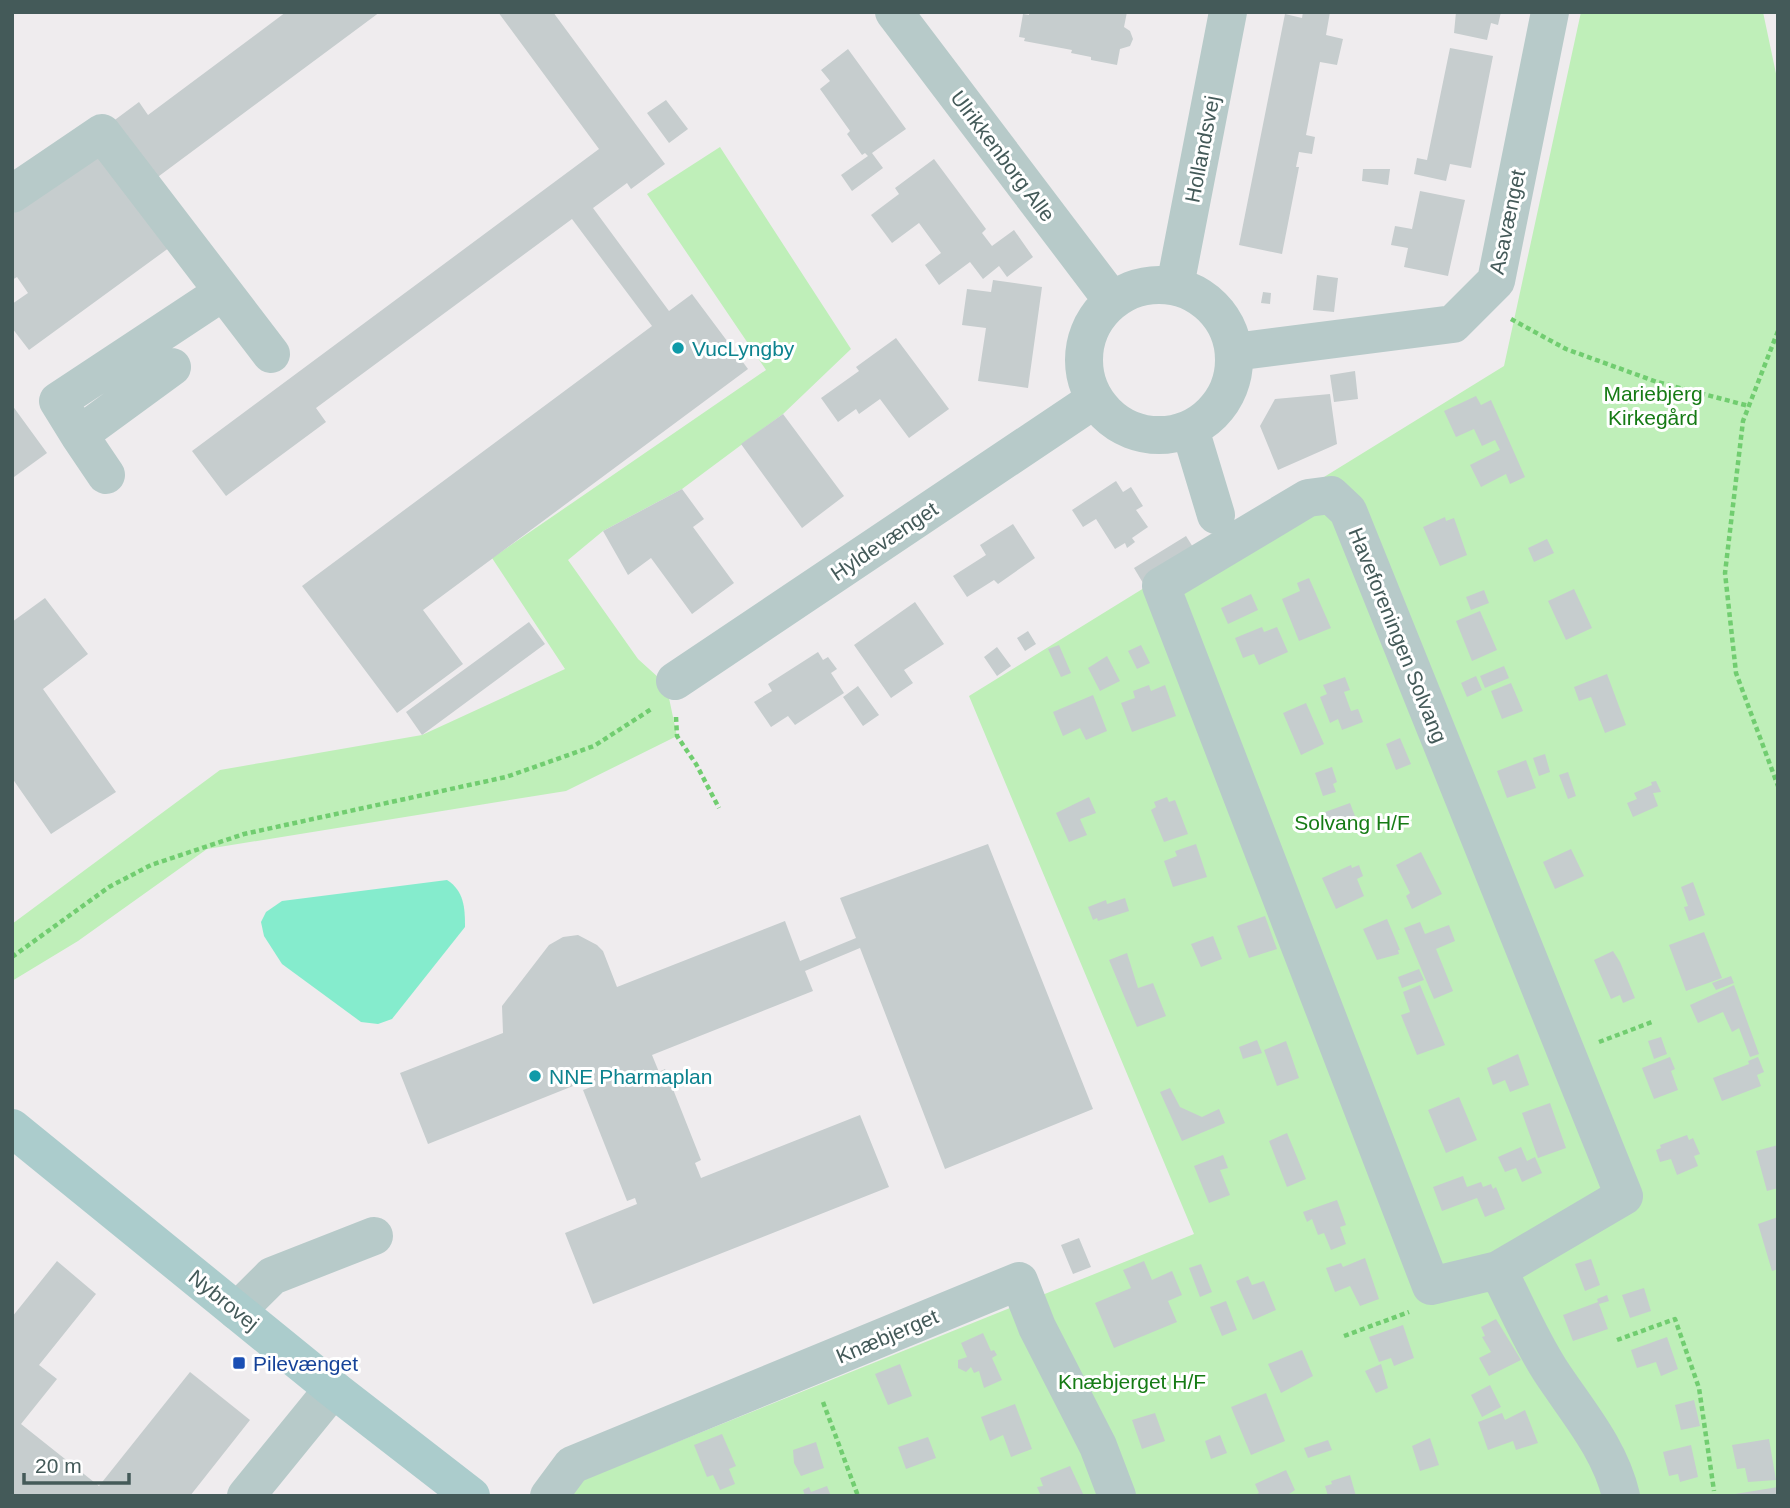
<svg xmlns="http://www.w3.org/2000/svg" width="1790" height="1508" viewBox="0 0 1790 1508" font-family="Arial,sans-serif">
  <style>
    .green { fill: #bfefb9 }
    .water { fill: #85eccd }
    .building { fill: #c6cdce }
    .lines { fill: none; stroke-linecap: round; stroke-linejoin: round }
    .path { stroke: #71cd70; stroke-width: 4.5; stroke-dasharray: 5 3.5; stroke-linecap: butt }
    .minor { stroke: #b7cac9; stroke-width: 38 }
    .major { stroke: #abcccc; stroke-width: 38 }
    .culture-dot { fill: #0f9aa8; stroke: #fff; stroke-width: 2.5 }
    .transit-dot { fill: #1a4fb4; stroke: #fff; stroke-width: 2.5 }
    .labels { text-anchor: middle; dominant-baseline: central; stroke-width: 6; stroke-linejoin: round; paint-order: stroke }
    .street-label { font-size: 21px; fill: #445a59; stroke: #fff }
    .culture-label { font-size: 21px; fill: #0d838f; stroke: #fff; text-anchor: start }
    .park-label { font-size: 21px; fill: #167b15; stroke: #fff }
    .transit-label { font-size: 21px; fill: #164399; stroke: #fff; text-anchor: start }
  </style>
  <rect width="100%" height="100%" fill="#efecee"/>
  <path class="green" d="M1581,12H1763L1778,83V1496H575L565,1487L1194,1234L969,696L1504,366Z
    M720,147L851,349L783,414L682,489L603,531L568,560L638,659L659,678L669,698L677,736L566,791L207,849L78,941L12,981V924L220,770L422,735L565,669L492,558L766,370L647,194Z"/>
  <path class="water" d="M447,880C464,891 465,907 465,927L392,1019L378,1024L361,1022L282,964L264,936L261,922L266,912L282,901Z"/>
  <path class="building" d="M286,12H380L151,182L108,125L139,102L148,115Z
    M498,12H553L665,164L631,189L627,183L593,208L669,311L692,294L748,369L423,610L463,664L397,713L302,586L652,326L572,219L316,408L326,422L226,496L192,451L599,149Z
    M1029,12H1127L1124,27L1130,31L1133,39L1130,46L1120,49L1117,65L1091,60V57L1071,53L1072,50L1024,41L1025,38L1019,37L1023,14L1029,15Z
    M1303,12H1330L1326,35L1343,39L1337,65L1320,62L1306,135L1315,137L1312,154L1299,152L1296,167H1299L1282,254L1239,245L1285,14L1302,18Z
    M1456,12H1501L1498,25L1491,23L1487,40L1454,33Z
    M1450,48L1493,56L1471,168L1450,164L1446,181L1414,174L1417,158L1427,160Z
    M848,49L906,129L872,153L883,168L852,191L841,175L868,156L865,153L862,155L847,134L850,131L820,89L830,81L821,70Z
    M666,100L688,129L669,143L647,113Z
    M106,145L177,242L29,350L12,328V304L28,293L17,277L12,280V214Z
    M934,159L986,229L982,233L992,246L1014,230L1033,257L1007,277L999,266L983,279L970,262L939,285L925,265L941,253L919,223L892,243L871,215L899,194L895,188Z
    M1363,169H1390L1388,185L1362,181Z
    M1420,191L1465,200L1448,276L1404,267L1408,248L1391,245L1395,226L1412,229Z
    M1317,275L1338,278L1334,312L1313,310Z
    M993,280L1042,287L1028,388L978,381L986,328L962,325L967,289L991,292Z
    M1263,292L1271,293L1270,304L1261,303Z
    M896,338L949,409L909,438L880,399L859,414L856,409L838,422L821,398L859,371L856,367Z
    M1355,371L1358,399L1334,402L1330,375Z
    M1330,394L1337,444L1278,470L1260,426L1275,399Z
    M1476,396L1481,405L1491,400L1525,477L1510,484L1506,474L1481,487L1470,465L1500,450L1495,440L1482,446L1474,429L1456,437L1444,411Z
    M12,405L47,453L14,477L12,474Z
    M783,414L844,496L802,528L741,444Z
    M1116,481L1123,492L1131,487L1143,506L1136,510L1148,527L1132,538L1135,542L1127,548L1125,543L1115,549L1096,519L1083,527L1072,510Z
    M682,489L704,519L693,527L734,583L692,614L651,558L628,575L603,531Z
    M1445,517L1446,521L1454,518L1467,555L1440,566L1423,527Z
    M1013,524L1035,558L998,584L994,580L967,597L953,576L986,555L980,545Z
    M1186,536L1196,552L1143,583L1134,568Z
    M1547,539L1554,553L1534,562L1528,548Z
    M1309,578L1331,628L1299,641L1282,599L1300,591L1297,583Z
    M1574,589L1592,628L1566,640L1548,601Z
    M1484,590L1489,603L1471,610L1466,597Z
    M1251,594L1258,610L1228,624L1221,608Z
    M45,598L88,654L43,689L116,792L51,834L12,778V622Z
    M915,602L944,644L904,670L913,683L891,698L854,645Z
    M1480,611L1497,650L1472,661L1456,621Z
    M529,622L545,644L422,735L406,712Z
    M1262,627L1264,632L1277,627L1288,652L1259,665L1254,654L1243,658L1235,638Z
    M1028,631L1036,644L1025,651L1017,638Z
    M1059,645L1071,673L1061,677L1048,649Z
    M1141,645L1150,663L1137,669L1128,651Z
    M997,647L1011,666L997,676L984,657Z
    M818,652L823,660L828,657L837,669L831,673L844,693L795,725L788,716L771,727L754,702L772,691L768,684Z
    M1107,656L1120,681L1100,691L1088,668Z
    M1504,666L1509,678L1485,688L1480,676Z
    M1607,674L1626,725L1605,733L1591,697L1579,701L1574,687Z
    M1476,676L1482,690L1467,697L1461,683Z
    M1345,677L1350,690L1344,692L1351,711L1358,709L1363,722L1342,730L1338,719L1330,723L1320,697L1327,694L1323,685Z
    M1511,683L1523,711L1502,719L1491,691Z
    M1149,685L1151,691L1165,685L1176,716L1132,732L1121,703L1135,698L1133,691Z
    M858,686L879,715L863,726L843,697Z
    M1093,695L1107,731L1086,740L1080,728L1063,736L1053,712Z
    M1306,703L1324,744L1301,755L1283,713Z
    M1400,738L1411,764L1396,770L1386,744Z
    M1545,754L1550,772L1539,776L1533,758Z
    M1526,760L1536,788L1507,798L1497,771Z
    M1332,767L1337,782L1333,784L1336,792L1323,796L1315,773Z
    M1568,772L1576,796L1568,799L1559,775Z
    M1656,781L1661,792L1653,793L1658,806L1633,817L1627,803L1637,799L1634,793L1652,785L1651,782Z
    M1089,797L1096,813L1080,819L1087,835L1069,842L1056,813Z
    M1167,797L1169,802L1175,800L1188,834L1164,842L1151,810L1156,807L1154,802Z
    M1350,803L1355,816L1330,826L1325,812Z
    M988,844L1093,1109L945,1169L860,948L805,971L813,991L652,1055L659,1072L665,1069L701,1160L695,1163L701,1178L860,1115L889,1187L593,1304L565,1233L637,1204L635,1198L627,1201L583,1090L591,1087L588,1080L428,1144L400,1073L503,1033L502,1006L549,945L563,937L578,935L597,945L603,951L617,987L785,921L800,961L856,938L840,898Z
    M1196,844L1207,877L1173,887L1164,861L1177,856L1175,851Z
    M1571,849L1584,876L1555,889L1543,862Z
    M1421,852L1442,894L1412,909L1406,896L1410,893L1396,865Z
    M1351,865L1352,868L1359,865L1363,876L1357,879L1364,896L1336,909L1322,878Z
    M1693,882L1705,915L1689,921L1684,907L1688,906L1681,887Z
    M1125,898L1129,911L1098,921L1097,918L1093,920L1088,907L1106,900L1107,904Z
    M1265,916L1277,949L1249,958L1237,926Z
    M1387,919L1400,950H1398L1399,954L1377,960L1363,929Z
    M1420,922L1425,934L1449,925L1455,941L1436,949L1453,991L1434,999L1404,928Z
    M1704,932L1722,978L1686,991L1669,945Z
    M1213,936L1222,959L1201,967L1191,944Z
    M1613,951L1620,962L1635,998L1623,1003L1620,995L1611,999L1594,960Z
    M1127,953L1138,988L1153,983L1166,1016L1137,1027L1109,960Z
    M1419,969L1424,980L1402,988L1398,977Z
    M1731,976L1734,983L1716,990L1712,983Z
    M1420,985L1445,1045L1417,1055L1401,1015L1410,1012L1403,992Z
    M1734,985L1759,1054L1750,1057L1739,1028L1732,1032L1723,1012L1698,1023L1690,1005Z
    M1661,1037L1667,1054L1654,1059L1648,1041Z
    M1257,1040L1262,1053L1243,1059L1239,1047Z
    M1286,1041L1299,1078L1277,1086L1264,1050Z
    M1518,1054L1529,1085L1510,1092L1505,1080L1493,1085L1487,1068Z
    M1670,1057L1675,1069L1671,1071L1678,1090L1654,1099L1642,1068Z
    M1758,1057L1764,1072L1757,1075L1761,1086L1722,1101L1713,1078L1749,1064L1748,1061Z
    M1170,1088L1180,1107L1202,1117L1219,1109L1225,1123L1182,1141L1160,1092Z
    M1459,1097L1477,1140L1446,1153L1428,1110Z
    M1550,1103L1566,1148L1538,1158L1522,1113Z
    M1287,1133L1306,1179L1287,1187L1269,1141Z
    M1687,1135L1689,1140L1693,1138L1700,1154L1694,1156L1698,1166L1677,1175L1671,1159L1660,1162L1656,1150L1661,1148L1660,1145Z
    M1778,1145V1188L1767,1191L1756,1151Z
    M1521,1147L1527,1161L1535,1157L1542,1173L1522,1182L1516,1168L1505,1172L1498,1157Z
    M1223,1155L1228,1168L1220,1170L1230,1195L1209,1203L1194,1166Z
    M1463,1176L1467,1187L1481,1182L1483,1187L1491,1184L1493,1189L1496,1187L1505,1209L1485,1217L1477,1198L1442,1211L1433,1187Z
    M1337,1200L1346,1225L1340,1227L1346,1244L1331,1250L1324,1233L1318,1235L1312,1219L1307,1222L1303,1212Z
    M1778,1217V1269L1772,1271L1758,1224Z
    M1079,1238L1091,1267L1073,1274L1061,1245Z
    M1365,1258L1379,1299L1360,1306L1350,1286L1335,1292L1326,1268L1341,1263L1343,1267Z
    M1591,1259L1600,1285L1585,1291L1575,1264Z
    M57,1261L96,1294L39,1365L57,1379L21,1424L99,1486L190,1372L250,1420L190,1496H12V1317Z
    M1144,1261L1152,1280L1172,1271L1182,1295L1168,1301L1177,1322L1114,1348L1095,1303L1131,1288L1123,1270Z
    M1201,1264L1212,1292L1200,1297L1189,1268Z
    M1248,1276L1252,1285L1264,1281L1276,1310L1253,1320L1236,1281Z
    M1644,1288L1651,1311L1630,1318L1622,1295Z
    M1607,1295L1609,1301L1599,1304L1608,1329L1573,1341L1563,1315L1598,1302L1597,1299Z
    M1226,1301L1237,1330L1222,1336L1210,1307Z
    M1496,1319L1521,1360L1489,1376L1479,1358L1491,1352L1482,1337L1485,1336L1481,1327Z
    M1403,1325L1414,1358L1394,1366L1391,1358L1379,1362L1369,1337Z
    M983,1333L991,1351L994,1350L997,1355L992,1358L1002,1380L984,1388L979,1371L974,1373L971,1367L966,1372L958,1368V1360L967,1357L961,1343Z
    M1667,1337L1678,1369L1661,1376L1656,1362L1637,1368L1631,1350Z
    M1302,1350L1313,1376L1281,1393L1268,1364Z
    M900,1364L912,1396L888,1405L875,1374Z
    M1381,1364L1388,1388L1376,1393L1365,1371Z
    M1490,1385L1501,1407L1482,1417L1471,1395Z
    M1266,1393L1285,1441L1251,1455L1231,1407Z
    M1694,1400L1700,1426L1681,1430L1675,1405Z
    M1015,1404L1032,1449L1011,1457L1003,1435L990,1441L981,1417Z
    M1525,1410L1538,1443L1516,1450L1513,1441L1488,1450L1478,1422L1502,1413L1505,1420Z
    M1155,1413L1165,1441L1142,1449L1132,1420Z
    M722,1434L736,1466L729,1469L735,1484L720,1490L713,1475L707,1477L694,1445Z
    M1220,1435L1227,1453L1211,1459L1205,1441Z
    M928,1437L936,1458L906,1469L898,1447Z
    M1430,1438L1439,1465L1420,1471L1412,1446Z
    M1769,1439L1776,1480L1748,1482L1745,1468L1737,1469L1732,1445Z
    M1328,1440L1332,1450L1308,1458L1304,1448Z
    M816,1442L824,1468L801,1476L794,1463L793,1450Z
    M1691,1445L1698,1477L1680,1482L1678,1474L1669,1476L1663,1452Z
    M1070,1466L1084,1496H1041L1037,1487L1043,1486L1040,1478Z
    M1286,1470L1295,1490L1286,1496H1253L1259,1493L1255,1484Z
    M1350,1475L1356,1496H1328L1325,1486L1332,1484L1331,1481Z
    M827,1486L831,1496H805L803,1490L809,1487L811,1492Z
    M1778,1487V1496H1735V1494Z"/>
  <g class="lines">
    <path class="path" d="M1511,319L1566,349L1657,382L1749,406
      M1778,331L1743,421L1725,573L1736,673L1778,786
      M676,717L677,736L696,764L719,808
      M12,957L109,887L151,865L244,834L506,777L594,746L653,708
      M1599,1042L1652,1022
      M1344,1336L1409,1312
      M1617,1340L1675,1319L1699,1388L1714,1491
      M823,1402L858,1496"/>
    <path class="minor" d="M894,12L1112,300
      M12,194L102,133L271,354
      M1084 360a75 75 0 1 1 150 0a75 75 0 1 1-150 0Z
      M1175,286L1228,12
      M1234,352L1453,324L1496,281L1550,12
      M1190,429L1216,515
      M79,435L58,401L223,292
      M106,475L79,435L172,367
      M1331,495L1348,511L1624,1196L1498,1270L1431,1286L1161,586L1308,498Z
      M675,681L1094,400
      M1498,1270C1515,1303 1530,1339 1550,1370C1576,1410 1610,1448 1621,1496
      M237,1311L272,1276L374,1236
      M246,1496L333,1389
      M549,1496L572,1465L1019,1281L1037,1327L1098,1446L1117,1496"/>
    <path class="major" d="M12,1128L333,1389L471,1496"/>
  </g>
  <g class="culture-dot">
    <circle cx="678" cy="348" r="7"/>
    <circle cx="535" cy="1076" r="7"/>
  </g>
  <rect class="transit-dot" x="232" y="1356" width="14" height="14" rx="3.5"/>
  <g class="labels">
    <g class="street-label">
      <text transform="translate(1202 149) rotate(-79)">Hollandsvej</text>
      <text transform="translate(1003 156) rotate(53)">Ulrikkenborg Alle</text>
      <text transform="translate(1507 222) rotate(-78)">Asavænget</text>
      <text transform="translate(884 541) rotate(-34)">Hyldevænget</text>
      <text transform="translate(1398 635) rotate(68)">Haveforeningen Solvang</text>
      <text transform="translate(224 1300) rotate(39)">Nybrovej</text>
      <text transform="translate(887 1336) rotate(-23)">Knæbjerget</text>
    </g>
    <g class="culture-label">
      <text x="692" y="348">VucLyngby</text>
      <text x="549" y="1076">NNE Pharmaplan</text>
    </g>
    <g class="park-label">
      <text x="1653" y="393">Mariebjerg<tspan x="1653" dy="24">Kirkegård</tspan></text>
      <text x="1352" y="822">Solvang H/F</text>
      <text x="1132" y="1381">Knæbjerget H/F</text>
    </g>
    <g class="transit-label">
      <text x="253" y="1363">Pilevænget</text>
    </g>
  </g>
  <rect width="1790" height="1508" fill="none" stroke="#445a59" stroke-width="28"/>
  <path d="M24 1473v10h105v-10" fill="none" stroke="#445a59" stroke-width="3.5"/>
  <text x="35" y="1473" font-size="21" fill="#445a59" stroke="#ffffff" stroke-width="5" paint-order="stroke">20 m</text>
</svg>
